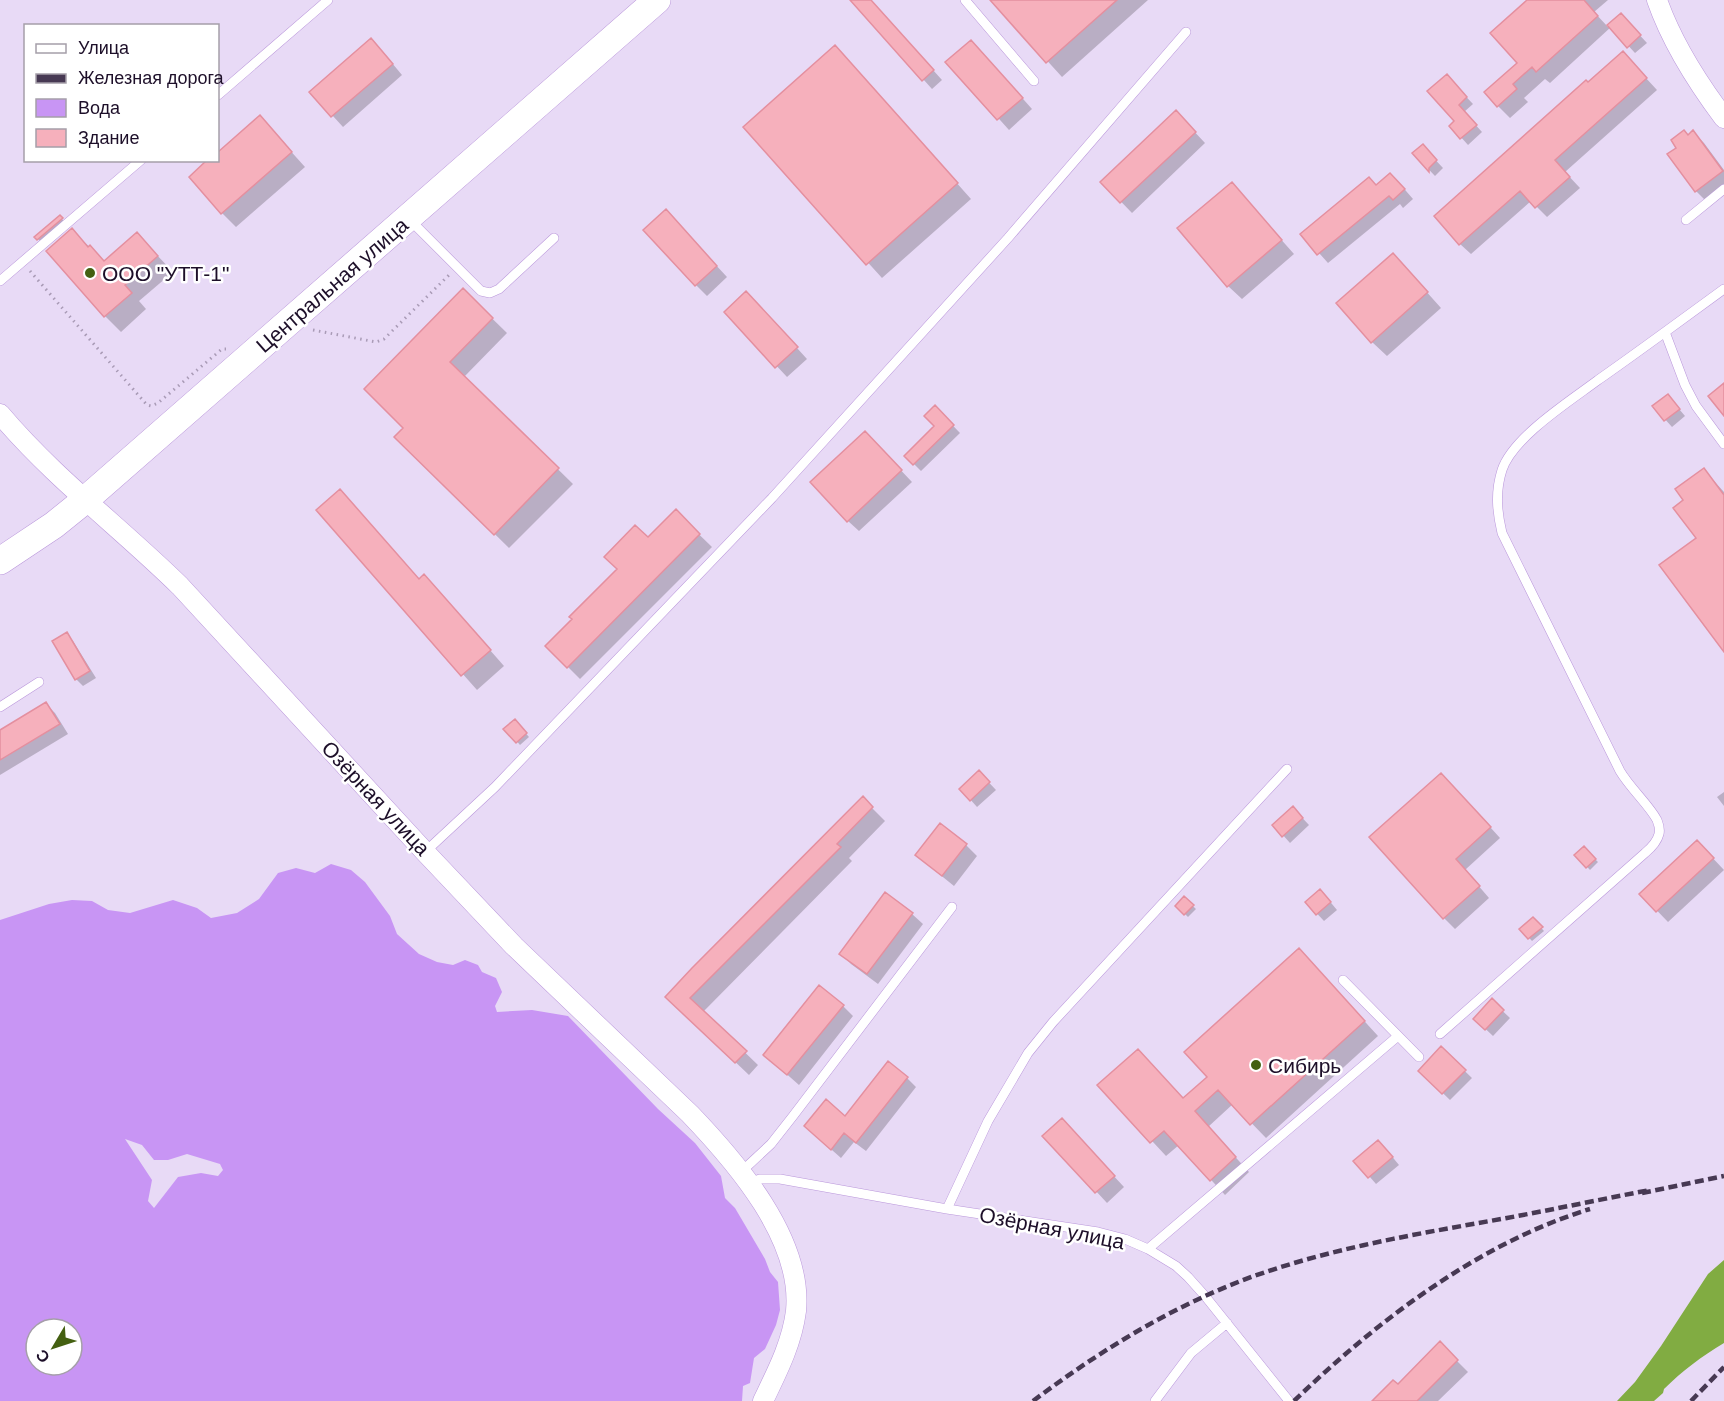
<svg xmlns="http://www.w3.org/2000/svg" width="1724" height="1401" viewBox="0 0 1724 1401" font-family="Arial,sans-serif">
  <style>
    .forest { fill: #81ac42 }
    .water { fill: #c895f4; fill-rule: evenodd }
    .shadow { fill: #0003 }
    .building { fill: #f6b0bc; stroke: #e48f9f; stroke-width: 1.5 }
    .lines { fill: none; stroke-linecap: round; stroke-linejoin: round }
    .lane-casing { stroke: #ba97db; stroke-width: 10 }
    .street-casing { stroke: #ba97db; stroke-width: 21 }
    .secondary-casing { stroke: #ba97db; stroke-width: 28 }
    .path { stroke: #a99bb6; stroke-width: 3; stroke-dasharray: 1.5 4.5; stroke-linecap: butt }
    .lane { stroke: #fff; stroke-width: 9 }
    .street { stroke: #fff; stroke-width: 20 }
    .secondary { stroke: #fff; stroke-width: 27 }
    .rail { stroke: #473953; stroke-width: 4.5; stroke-dasharray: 9 4.5; stroke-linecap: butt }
    .poi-dot { fill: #446011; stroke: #fff; stroke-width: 2 }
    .labels { text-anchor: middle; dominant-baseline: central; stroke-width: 5; stroke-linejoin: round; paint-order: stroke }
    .poi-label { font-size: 21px; fill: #1d0f29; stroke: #fff; text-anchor: start }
    .street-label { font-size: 21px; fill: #1d0f29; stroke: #fff }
  </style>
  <rect width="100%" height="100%" fill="#e8daf6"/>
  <path class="forest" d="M1724,1260V1343C1702,1356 1682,1371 1664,1389L1663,1393L1654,1401H1617L1635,1382L1661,1346L1708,1274Z"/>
  <path class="water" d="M331,864L351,870L365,882L390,916L397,934L419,954L437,962L453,965L465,960L478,965L482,972L496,978L502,992L495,1006L497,1012L532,1010L568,1016L658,1109L695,1143L721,1176L725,1198L735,1208L765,1259L770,1272L778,1282L780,1310L776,1325L765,1349L754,1358L750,1383L743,1386L742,1401H0V920L49,904L72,900L92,901L108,910L130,913L173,900L197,908L211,918L237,913L259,899L278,873L296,868L315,873ZM125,1139L142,1145L154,1160H168L187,1154L220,1164L223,1170L218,1176L201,1173L178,1177L154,1208L148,1201L152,1180ZM36,1329H72V1365H36Z"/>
  <path class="shadow" d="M852,0H870L942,80L932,89Z
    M992,0H1148L1062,77Z
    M1530,0H1608L1594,12L1608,27L1621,15L1647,43L1635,53L1611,27L1550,83L1545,79L1524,98L1528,102L1510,118L1498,106L1519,63Z
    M382,51L402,75L343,127L311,92Z
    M981,52L1032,109L1009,130L948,62Z
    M849,62L971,199L882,278L745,127Z
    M1633,64L1657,90L1565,172L1580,188L1547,217L1531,201L1471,254L1460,244L1588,84Z
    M1453,83L1473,104L1464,112L1482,132L1468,145L1451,126L1456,121Z
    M1176,112L1205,143L1132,213L1102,182Z
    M260,117L305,167L236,227L222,213L218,154Z
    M1693,132L1704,143L1724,170V189L1707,202L1696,191L1688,136Z
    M1429,153L1443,168L1435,176L1414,154Z
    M1232,184L1294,254L1242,299L1228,286Z
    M1400,184L1413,199L1403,208L1400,204L1328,263L1302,234L1377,187Z
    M60,217L65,222L41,242L36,237Z
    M676,222L727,277L707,296L696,285Z
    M72,230L105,262L137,234L173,272L139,301L146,309L121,332L105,316Z
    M1407,270L1441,308L1387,356L1372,342Z
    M463,290L507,333L464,377L573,484L509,548L396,437L405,428Z
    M757,304L807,359L787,377L726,312Z
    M1674,403L1685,416L1672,427L1654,407Z
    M935,407L960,433L921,471L906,456L936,426Z
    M876,444L912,482L859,531L848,521Z
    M1704,470L1724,492V650L1698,538L1686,501Z
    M318,511L420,580L438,591L504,666L477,690Z
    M676,512L712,547L580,679L547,646Z
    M66,634L73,641L96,678L83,686L76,679Z
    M46,704L55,713L68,734L0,775V731Z
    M515,721L529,737L520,745L506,729Z
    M979,772L996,790L977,807L961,789Z
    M1452,785L1500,838L1465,870L1489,898L1455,929L1444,918Z
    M1724,792V806L1717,797Z
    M863,799L885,821L849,858L852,861L703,1012L758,1065L749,1075L667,997Z
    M1293,808L1309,825L1290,843L1274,825Z
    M940,825L966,845L977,856L954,886L928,865L917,855Z
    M1584,848L1598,862L1590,870L1576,855Z
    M1708,853L1724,870L1668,922L1641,894Z
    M1184,898L1196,909L1188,917L1177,906Z
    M1327,898L1337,910L1324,921L1307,903Z
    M912,914L923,924L878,984L851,964L841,953Z
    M1533,919L1544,931L1532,941L1521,929Z
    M1313,965L1378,1036L1266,1138L1233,1104L1208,1127L1249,1172L1225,1195L1179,1145L1166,1156L1100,1085L1184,1100L1209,1077Z
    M1492,1001L1510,1018L1493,1036L1475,1019Z
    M843,1006L853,1016L799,1085L765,1055Z
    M1441,1048L1472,1078L1450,1100L1420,1071Z
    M907,1078L916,1087L866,1151L854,1142L841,1158L815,1135L846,1118Z
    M1072,1131L1124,1187L1107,1203L1045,1136Z
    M1385,1148L1399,1165L1376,1184L1356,1161Z
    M1440,1344L1468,1372L1438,1401H1374L1398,1386Z"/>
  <path class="building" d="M850,0H871L934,70L922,81Z
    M990,0H1117L1046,63Z
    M1527,0H1584L1598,16L1536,72L1532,67L1513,84L1517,89L1497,107L1484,92L1517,63L1490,33Z
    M1621,13L1641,35L1627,48L1607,25Z
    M371,38L393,64L331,117L309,92Z
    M971,40L1023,98L997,120L945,62Z
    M835,45L958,183L866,265L743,127Z
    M1623,51L1647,78L1555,160L1570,177L1535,208L1520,191L1459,245L1434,216L1586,80L1588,82Z
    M1447,74L1467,97L1459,105L1477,125L1460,139L1449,126L1454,121L1427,91Z
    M1176,110L1196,132L1120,203L1100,182Z
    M260,115L292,152L221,214L189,177L207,160H218V152Z
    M1684,130L1688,135L1693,130L1723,171L1695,192L1667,154L1676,148L1671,140Z
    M1423,144L1437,160L1429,168V172L1412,153Z
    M1390,173L1405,189L1393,200L1389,196L1317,255L1300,234L1369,177L1376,185Z
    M1232,182L1282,240L1227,287L1177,228Z
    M666,209L717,266L695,286L643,230Z
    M60,215L63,218L37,240L34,237Z
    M72,228L88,247L90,245L104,261L137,232L158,256L125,285L132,293L104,317L46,251Z
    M1393,253L1428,292L1371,343L1336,303Z
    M463,288L493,318L450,362L559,468L494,535L394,437L403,428L364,389Z
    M746,291L798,347L775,368L724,312Z
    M1724,383V416L1708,396Z
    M1668,394L1680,409L1664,421L1652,406Z
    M935,405L954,425L913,465L904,456L934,426L924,416Z
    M865,431L902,470L847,522L810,482Z
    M1704,468L1724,495V652L1659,565L1696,538L1673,508L1683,500L1675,489Z
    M340,489L419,579L424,574L491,650L461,676L316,510Z
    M676,509L700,534L567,668L545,646L572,619L569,617L617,569L604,557L635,525L648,537Z
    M67,632L90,671L75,680L52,641Z
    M46,702L60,724L0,760V730Z
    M515,719L527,733L516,743L503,729Z
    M979,770L990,782L970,801L959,789Z
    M1441,773L1491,827L1456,859L1480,886L1443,919L1369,837Z
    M863,796L873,807L837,844L841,847L690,998L747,1051L735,1063L665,997L692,968Z
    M1293,806L1303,818L1282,837L1272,825Z
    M940,823L967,844L942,876L915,855Z
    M1697,840L1714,858L1656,912L1639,894Z
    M1584,846L1596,859L1586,868L1574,855Z
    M1320,889L1331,902L1316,915L1305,902Z
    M885,892L913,913L867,974L839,954Z
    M1184,896L1194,905L1184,915L1175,906Z
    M1533,917L1543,927L1528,939L1519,929Z
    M1299,948L1365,1021L1250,1125L1218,1090L1195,1111L1236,1157L1210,1181L1164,1131L1150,1143L1097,1085L1138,1049L1183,1098L1207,1077L1184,1052Z
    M819,985L844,1005L787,1075L763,1055Z
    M1492,998L1504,1010L1485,1030L1473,1019Z
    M1441,1046L1466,1070L1442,1094L1418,1071Z
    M888,1061L908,1077L856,1143L844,1133L831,1150L804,1126L826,1099L845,1116Z
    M1062,1118L1115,1176L1095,1193L1042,1136Z
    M1378,1140L1393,1157L1368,1178L1353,1161Z
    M1440,1341L1458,1360L1417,1401H1372L1393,1380L1398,1384Z"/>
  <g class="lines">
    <g class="lane-casing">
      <path id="lane" d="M965,0L1034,81
        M218,95L328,0
        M410,220L481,291L490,293L499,289L554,238
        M1686,220L1724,189
        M0,281L141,160
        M1724,289L1665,332L1685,385L1696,406L1724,444
        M0,707L39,682
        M425,852L495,787L772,498L1008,238L1186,32
        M1343,980L1419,1057
        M1440,1034L1645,853C1651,848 1657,842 1659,834C1660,830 1659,825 1657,820C1649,805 1630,788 1620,771L1502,533C1497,512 1495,492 1502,470C1513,437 1570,401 1598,380C1621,364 1643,348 1665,332
        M741,1172L771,1144L793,1116L952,907
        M750,1183L760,1179H780L947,1209L1098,1232L1125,1239L1148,1249L1176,1266L1188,1277L1205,1296L1289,1401
        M947,1209L988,1121L1028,1053L1053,1022L1287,769
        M1148,1249L1398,1036
        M1155,1401L1191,1353L1227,1323"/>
    </g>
    <g class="street-casing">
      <path id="street" d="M1657,0C1672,43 1697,82 1724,118
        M0,414C54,478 121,528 180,586L425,852L514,946L690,1114C736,1162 803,1239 796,1311C792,1343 777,1372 763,1401"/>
    </g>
    <g class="secondary-casing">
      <path id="secondary" d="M0,561L54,525L85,500L657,0"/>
    </g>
    <path class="path" d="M30,271L147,405L151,406L158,403L222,349H226
      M313,330L376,342L384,339L449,275"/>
    <use href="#lane" class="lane"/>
    <use href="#street" class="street"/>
    <use href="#secondary" class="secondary"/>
    <path class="rail" d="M1642,1193L1724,1176
      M1033,1401C1101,1350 1174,1305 1254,1276C1336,1247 1422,1233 1507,1218C1555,1209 1603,1199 1650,1190
      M1294,1401C1377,1321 1479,1243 1590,1209
      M1691,1401L1724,1367"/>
  </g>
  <g class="poi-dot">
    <circle cx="90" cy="273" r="6"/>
    <circle cx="1256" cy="1065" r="6"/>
  </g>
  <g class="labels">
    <g class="poi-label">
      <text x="102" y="273">ООО "УТТ-1"</text>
      <text x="1268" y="1065">Сибирь</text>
    </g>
    <g class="street-label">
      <text transform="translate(332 285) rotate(-41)">Центральная улица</text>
      <text transform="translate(376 798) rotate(47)">Озёрная улица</text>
      <text transform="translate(1052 1228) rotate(11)">Озёрная улица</text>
    </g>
  </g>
  <rect x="24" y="24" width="195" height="138" fill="#ffffff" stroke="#a59fa9" stroke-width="1.5"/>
  <rect x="36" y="44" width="30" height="9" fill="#ffffff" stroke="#a59fa9" stroke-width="1.5"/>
  <text x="78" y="54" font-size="18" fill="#1d0f29">Улица</text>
  <rect x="36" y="74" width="30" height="9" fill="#473953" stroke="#a59fa9" stroke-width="1.5"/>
  <text x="78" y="84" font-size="18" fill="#1d0f29">Железная дорога</text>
  <rect x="36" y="99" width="30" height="18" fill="#c895f4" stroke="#a59fa9" stroke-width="1.5"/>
  <text x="78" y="114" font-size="18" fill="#1d0f29">Вода</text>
  <rect x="36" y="129" width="30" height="18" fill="#f6b0bc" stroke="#a59fa9" stroke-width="1.5"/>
  <text x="78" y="144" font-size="18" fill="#1d0f29">Здание</text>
  <g transform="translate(54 1347) rotate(231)"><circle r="28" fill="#ffffff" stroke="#a59fa9" stroke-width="1.5"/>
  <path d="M0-4.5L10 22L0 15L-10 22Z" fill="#446011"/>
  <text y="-9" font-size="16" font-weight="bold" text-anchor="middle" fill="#1d0f29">С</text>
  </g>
</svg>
